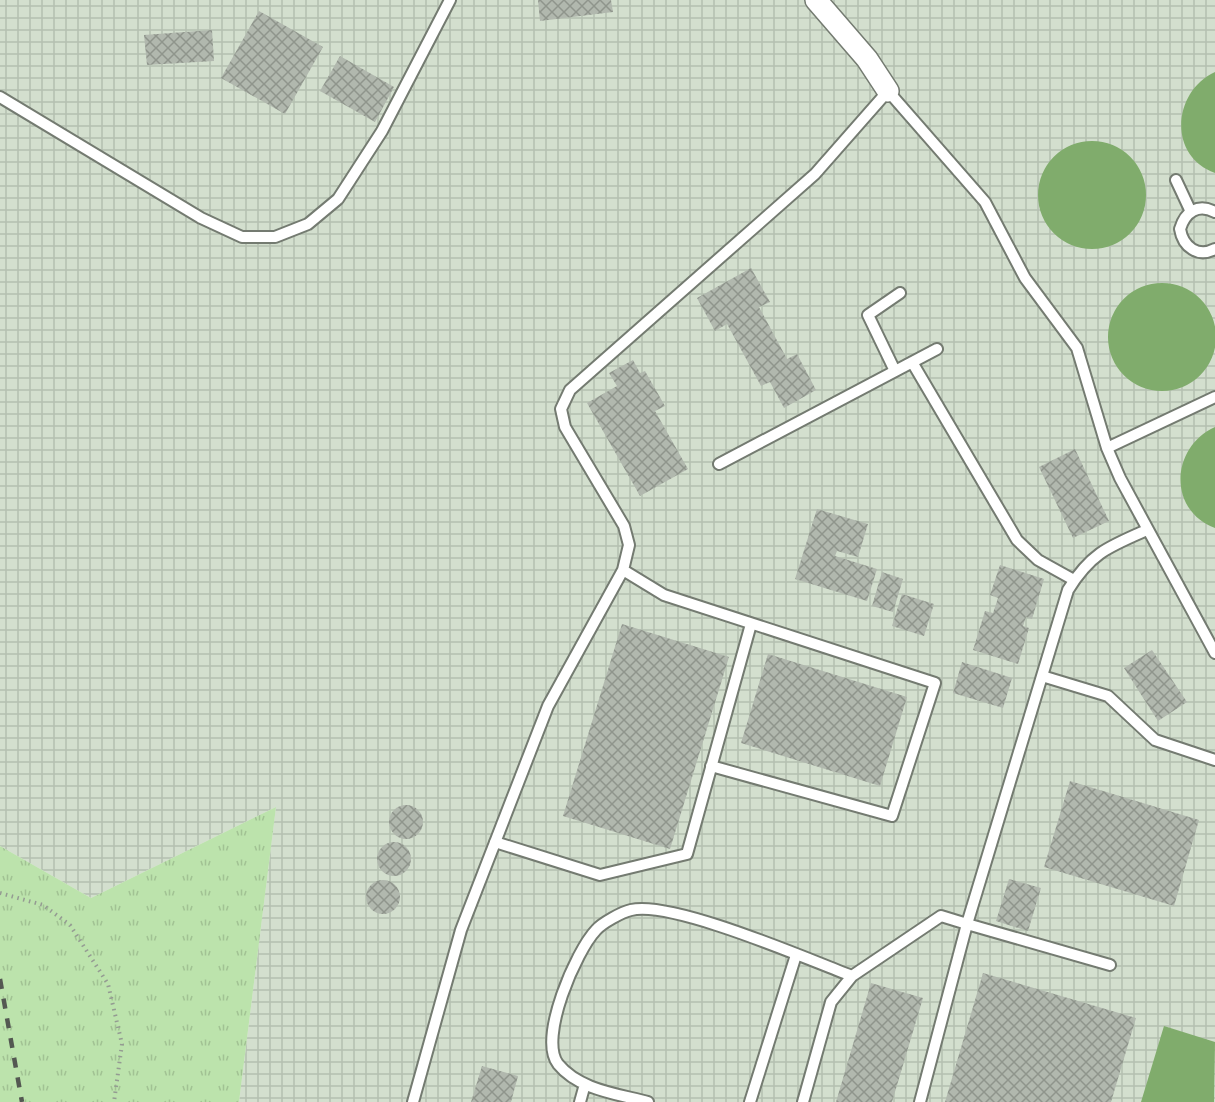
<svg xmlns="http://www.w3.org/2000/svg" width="1215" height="1102" viewBox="0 0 1215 1102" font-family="Inter,sans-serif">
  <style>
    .industrial { fill: url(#industrial-grid) }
    .grass { fill: url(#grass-tufts) }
    .water { fill: #80ac6c }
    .building { fill: url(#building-cross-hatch) }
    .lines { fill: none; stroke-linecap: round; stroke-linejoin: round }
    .lane-casing { stroke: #747b71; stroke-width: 14 }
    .street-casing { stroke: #747b71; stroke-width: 24 }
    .path { stroke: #949b92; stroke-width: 4; stroke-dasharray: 1.5 4.5; stroke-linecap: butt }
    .lane { stroke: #fff; stroke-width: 10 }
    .street { stroke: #fff; stroke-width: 21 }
    .rail { stroke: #545852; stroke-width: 4.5; stroke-dasharray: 10 10; stroke-linecap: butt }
  </style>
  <defs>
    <pattern id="industrial-grid" width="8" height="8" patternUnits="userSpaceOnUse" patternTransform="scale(1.5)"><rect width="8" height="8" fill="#d3dfce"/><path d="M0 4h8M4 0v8" fill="none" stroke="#b4bfb0"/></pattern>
    <pattern id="grass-tufts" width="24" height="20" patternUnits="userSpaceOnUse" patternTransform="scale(1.5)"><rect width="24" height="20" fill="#bce3ac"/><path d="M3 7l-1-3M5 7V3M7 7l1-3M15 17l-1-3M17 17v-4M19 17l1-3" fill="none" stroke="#a1c293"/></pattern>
    <pattern id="building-cross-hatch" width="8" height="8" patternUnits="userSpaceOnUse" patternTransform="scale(1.5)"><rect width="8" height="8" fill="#b1b8ae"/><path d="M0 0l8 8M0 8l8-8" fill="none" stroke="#8f958c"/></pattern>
  </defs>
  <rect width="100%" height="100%" fill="#e2eadf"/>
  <path class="industrial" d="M0,0H1215V1102H239L276,807L91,898L0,846Z"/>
  <path class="grass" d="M276,807L239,1102H0V846L91,898Z"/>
  <path class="water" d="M1215,72V173C1167,156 1173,91 1215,72Z
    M1038 195a54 54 0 1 1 108 0a54 54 0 1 1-108 0Z
    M1108 337a54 54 0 1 1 108 0a54 54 0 1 1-108 0Z
    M1215,427V528C1167,510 1171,447 1215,427Z
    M1164,1026L1215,1042L1214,1102H1141Z"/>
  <path class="building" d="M538,0H611L613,12L540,21Z
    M259,11L323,47L285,114L221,78Z
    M212,30L214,61L147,65L144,35Z
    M340,56L394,87L375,122L320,91Z
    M751,268L770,302L759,307L787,359L797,354L816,390L784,408L770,382L761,386L727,324L715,331L697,298Z
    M633,360L640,373L645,371L665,406L655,411L688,469L640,496L587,403L617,386L609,373Z
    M1075,449L1109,521L1073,538L1039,467Z
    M817,509L868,524L858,557L837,551L835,556L877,569L867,601L795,579Z
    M1000,565L1044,579L1032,619L1026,617L1023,626L1029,628L1018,664L973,650L985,611L993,613L998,598L990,595Z
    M882,572L903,579L893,612L872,606Z
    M902,594L934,604L924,636L892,626Z
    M622,624L729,657L670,849L563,816Z
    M1152,650L1187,702L1158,721L1124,668Z
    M768,654L907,697L880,786L741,743Z
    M962,662L1012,678L1003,708L953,693Z
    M1070,781L1199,820L1174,906L1044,867Z
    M389 822a17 17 0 1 1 34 0a17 17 0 1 1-34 0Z
    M377 859a17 17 0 1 1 34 0a17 17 0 1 1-34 0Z
    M1009,879L1041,888L1028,931L996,921Z
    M366 897a17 17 0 1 1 34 0a17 17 0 1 1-34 0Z
    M983,973L1136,1018L1111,1102H945Z
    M871,983L923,998L892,1102H836Z
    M482,1066L518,1076L511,1102H471Z"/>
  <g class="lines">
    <g class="lane-casing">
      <path id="lane" d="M0,97L201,218L242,237H275L308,224L338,199L382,131L450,0
        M1176,180L1191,212
        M1215,212C1198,203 1185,212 1180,229C1183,247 1198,258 1215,249
        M912,362L1017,540L1038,560L1074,580
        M895,371L868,315L900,293
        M1107,448L1215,397
        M719,464L937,349
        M623,570L664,595L935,683L892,816L711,766
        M1042,676L1108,696L1155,740L1215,760
        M495,842L600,875L687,854L751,624
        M1110,965L967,924L1068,590C1091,553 1108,547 1147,530
        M413,1102L461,930L548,706L623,570L629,545L624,526L565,427L561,409L570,390L815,174L888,91L985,202L1025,278L1077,348L1107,448L1120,478L1215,653
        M580,1102L585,1084
        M648,1102C618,1094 579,1090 558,1064C538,1038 576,951 596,930C602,923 622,912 631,910C672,900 807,959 852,976
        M750,1102L796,955
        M803,1102L831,1002L852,976L941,916L967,924L920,1102"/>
    </g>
    <g class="street-casing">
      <path id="street" d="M816,0L867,59L888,91"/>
    </g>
    <path class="path" d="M0,893L43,905L70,925L108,984L122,1044L114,1102"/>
    <use href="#lane" class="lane"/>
    <use href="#street" class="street"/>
    <path class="rail" d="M0,979L22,1102"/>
  </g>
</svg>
